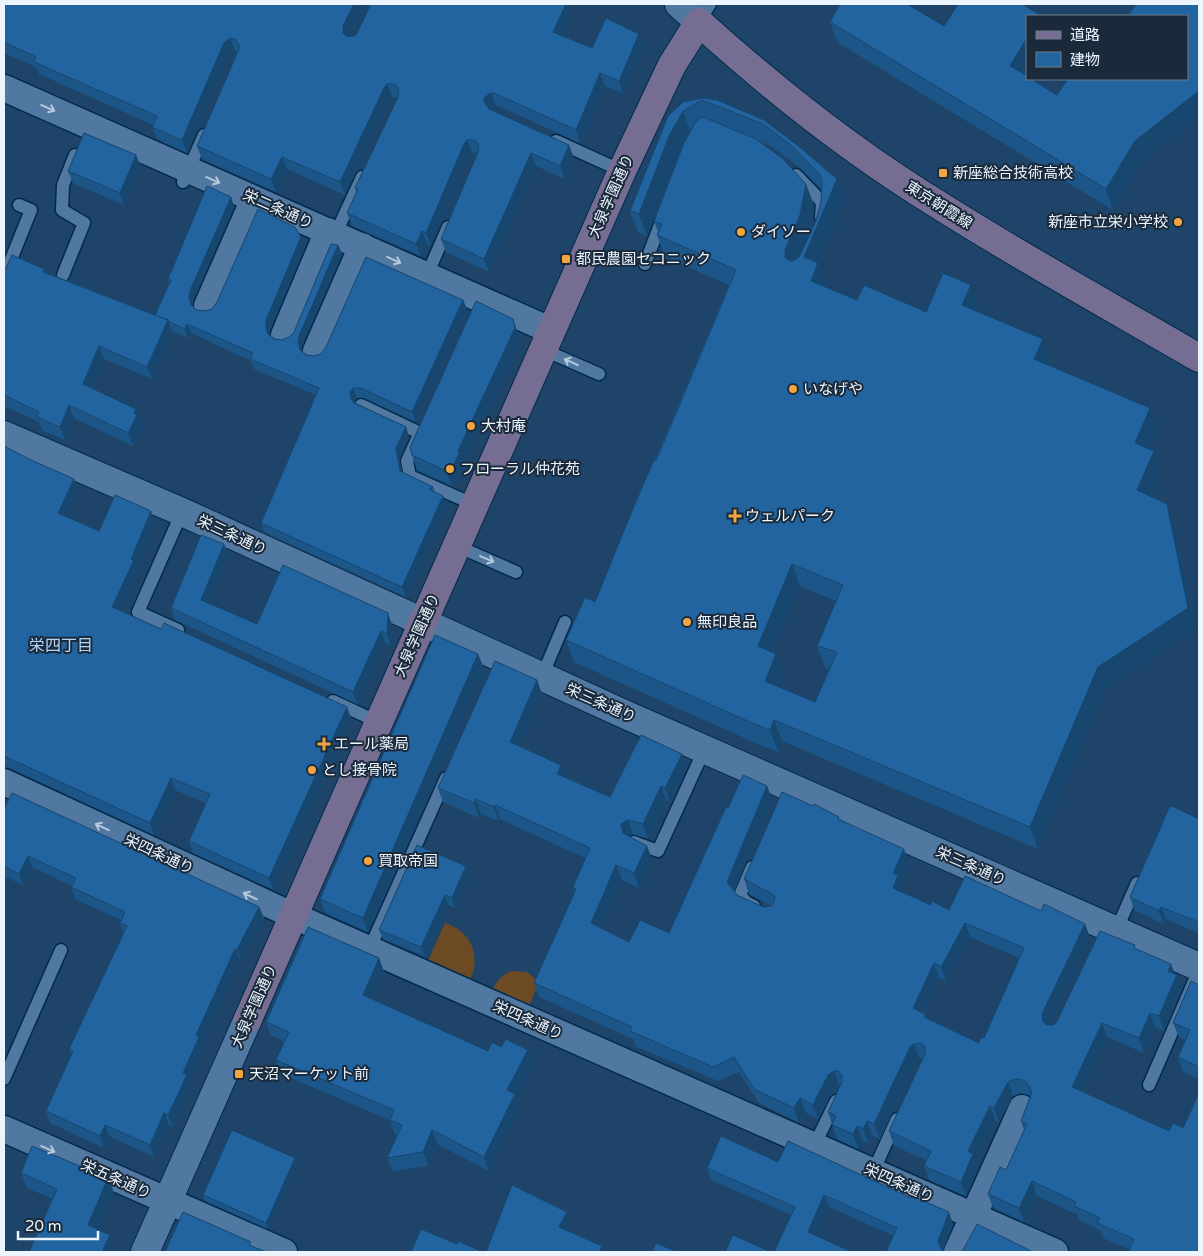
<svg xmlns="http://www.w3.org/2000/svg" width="1203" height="1256" viewBox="0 0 1203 1256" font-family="'Varela Round','Noto Sans JP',sans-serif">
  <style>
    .green { fill: #6c4b24 }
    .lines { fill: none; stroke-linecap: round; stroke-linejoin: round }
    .service-casing { stroke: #012a4d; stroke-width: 15 }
    .minor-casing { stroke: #012a4d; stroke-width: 29 }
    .tertiary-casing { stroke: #012a4d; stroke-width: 30 }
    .secondary-casing { stroke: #012a4d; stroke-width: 30 }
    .service { stroke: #5078a0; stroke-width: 12 }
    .minor { stroke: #5078a0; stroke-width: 26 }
    .tertiary { stroke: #5078a0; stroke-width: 28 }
    .secondary { stroke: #766e92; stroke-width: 28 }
    .wall { fill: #1c5689; fill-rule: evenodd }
    .shaded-wall { fill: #17466f }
    .building { fill: #21649f; stroke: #17466f; fill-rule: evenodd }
    .oneway { stroke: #b5c9dd }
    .poi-dot { fill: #f2a541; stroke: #1a2a3b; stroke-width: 2 }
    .labels { text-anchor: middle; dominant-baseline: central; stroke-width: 4; stroke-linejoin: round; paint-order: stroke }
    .poi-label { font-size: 15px; fill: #ecf5fe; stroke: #1a2a3b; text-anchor: start }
    .street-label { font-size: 15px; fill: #ecf5fe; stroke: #1a2a3b }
    .neighbourhood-label { font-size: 16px; fill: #b2d5f8; stroke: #1a2a3b }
  </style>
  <rect width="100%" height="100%" fill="#1e4569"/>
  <path class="green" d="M445,923C472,932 482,956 469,982L427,963Z
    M511,971L527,972L539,982L528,1008L492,992C496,981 501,976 511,971Z"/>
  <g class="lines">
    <g class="service-casing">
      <path id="service" d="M699,22L710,4
        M556,141L622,171
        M796,175L822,202L821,217
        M183,182L204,135
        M335,235L362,177
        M645,264L663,217
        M63,275L84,223L62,210L63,185L75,155
        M427,275L448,227
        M4,277L31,210L19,205
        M544,350L599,374
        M361,405L420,433
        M418,437L407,461L410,476L475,505
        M457,546L516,572
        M178,630L138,612L182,512
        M542,676L565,622
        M333,701L378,722
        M634,842L658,851L705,748
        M752,867L740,895L746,902L754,906
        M1116,931L1137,883
        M369,950L446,778
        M4,1079L61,950
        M1149,1085L1199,970
        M814,1146L836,1101
        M873,1172L897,1119"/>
    </g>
    <g class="minor-casing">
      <path id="minor" d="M4,88L552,331
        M207,306L254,199
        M284,335L328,231
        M316,351L362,246
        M4,782L294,916L1055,1252
        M4,1129L284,1252
        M957,1252L1022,1108"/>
    </g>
    <g class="tertiary-casing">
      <path id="tertiary" d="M679,4L699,22
        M4,435L182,512L624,714L1199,967
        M145,1252L248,1019"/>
    </g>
    <g class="secondary-casing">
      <path id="secondary" d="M248,1019L622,171L672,65L699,22C774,90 855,154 942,207C1026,260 1113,308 1199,358"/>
    </g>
    <use href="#service" class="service"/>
    <use href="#minor" class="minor"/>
    <use href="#tertiary" class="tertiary"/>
    <use href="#secondary" class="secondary"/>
  </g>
  <path class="wall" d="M4,4H365L349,37L355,36L357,33L371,4H568L571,14L562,36L592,48L644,47L623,94L605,86L580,143L500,107L496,106L491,109L574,158L565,179L536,166L489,272L446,252L441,239L478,152L472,153L469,157L431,245L427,244L421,256L352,226L347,213L356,192L355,188L398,97H392L389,101L345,195L287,169L276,192L202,159L197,146L238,52L235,51L229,56L187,153L157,139L152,127L153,125L39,74L36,67L4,53Z
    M840,4H922L918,10L1024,75L1142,162L1113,210L837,42L830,22Z
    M702,98L764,120L837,179L845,201L818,263L826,285L825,287L857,300L926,312L978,306L977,311L1051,361L1049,365L1158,430L1149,449L1162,472L1151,497L1175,526L1195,630L1106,688L1038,849L782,741L778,752L758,744L574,662L566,640L595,602L729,285L665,257L657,235L658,232L654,221L680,151L676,158L647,236L638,232L630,211L668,116ZM759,141L771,146L800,168L822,190L821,201L816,221L808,237L814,205ZM800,586L836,601L817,646L825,667L829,669L815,702L779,687L784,676L772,652Z
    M136,155L140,166L124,205L73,183L68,171Z
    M231,197L234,207L193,300L192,306L197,310L205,311L212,309L305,247L270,330L269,335L275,339L282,340L289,337L294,332L338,245L342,254L302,345L301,351L307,355L314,356L463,300L467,310L416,422L364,398H357L354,402L406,427L409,437L399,458L402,472L433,487L435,492L447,506L406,597L264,532L261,523L316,395L254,369L251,361L191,333L188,338L172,331V333L152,379L104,359L92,388L141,422L142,427L133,446L74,418L65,440L42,430L39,422L4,406V270L44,269L45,272L155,315L169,283L168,279Z
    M513,319L521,343L464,464L465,466L458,481L452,486L417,470L412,455Z
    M4,446L29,459L74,479L78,491L66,517L99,531L155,523L137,568L138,572L120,610L351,718L274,890L193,853L189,841L206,803L175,790L154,835L10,768L4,767Z
    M224,544L228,556L209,603L257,624L388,613L392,625L391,646L385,643L357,704L175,620L171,608Z
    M478,654L484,669L368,932L325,913L320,899Z
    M537,680L542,694L519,746L561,765L566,777L610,797L682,754L687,768L670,802L666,800L648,839L633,834L629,837L647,846L652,860L639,888L622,880L600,928L629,942L669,933L728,808L767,786L772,800L734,891L737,895L763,907L772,906L749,894L744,879L840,819L909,863L901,882L904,890L902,892L931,905L949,910L1041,911L1085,924L1090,938L1049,1025H1054L1137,949L1174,974L1182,989L1164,1031L1155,1027L1144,1053L1107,1037L1082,1091L1199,1252H1130L1129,1249L1103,1238L1100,1230L1079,1220L1078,1215L1037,1196L1024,1222L993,1208L988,1194L1006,1170L1024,1130L1021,1121L1030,1096L1029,1095L1021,1093L1013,1096L999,1122L995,1120L976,1161L978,1168L966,1196L929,1180L924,1166L926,1160L894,1146L889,1131L924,1058H919L916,1062L880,1139L872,1135L868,1143L862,1140L858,1149L837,1139L828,1112L841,1085H839L833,1089L818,1119L805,1112L799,1123L759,1103L739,1072L718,1081L635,1046L633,1039L539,997L534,983L575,893L573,887L585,858L500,819L499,821L481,814L479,818L443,802L438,788ZM970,937L1019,958L984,1038L979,1043L927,1019L925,1014L923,1012L939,978L946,981Z
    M4,807L259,907L264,918L241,961L240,960L202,1044L203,1048L189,1080L191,1086L173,1127L169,1125L154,1157L109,1136L104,1148L50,1123L46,1111L71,1055L69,1049L124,933L120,923L121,920L75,899L71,887L72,886L32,867L23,885L4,876Z
    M1199,819V933L1166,919L1164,924L1134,910L1130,897Z
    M466,866L469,876L455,908L448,905L425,956L383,939L379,930Z
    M379,958L384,972L372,999L488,1051L501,1047L528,1050L534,1063L516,1097L520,1108L489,1171L437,1144L428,1166L393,1171L387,1158L397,1135L395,1134L390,1120L281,1074L276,1060L284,1042L271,1035L266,1022Z
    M1199,985V1079L1183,1072L1178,1057L1186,1040L1179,1037L1173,1023Z
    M295,1158L297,1164L268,1229L205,1201L203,1195Z
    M778,1162L953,1224L943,1251L894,1236L829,1207L774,1252L791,1215L711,1180L707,1168Z
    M21,1173L108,1178L114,1193L98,1230L115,1250L114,1252H29L53,1199L27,1188Z"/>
  <path class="shaded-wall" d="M354,4H365L348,39L343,33V26Z
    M566,4H568L571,14L558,45L553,32Z
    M904,4H922L911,22Z
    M639,34L644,47L623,94L619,81Z
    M230,38L235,51L229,56L187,153L182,140L224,43Z
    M1027,38V71L1017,87L1010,66Z
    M600,73L605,86L580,143L576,130Z
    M387,84L392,97L389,101L345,195L340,182L384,88Z
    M1199,91V118L1142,162L1113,210L1106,189L1135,141Z
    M491,93L496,106L490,110L484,102L485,97Z
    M683,111L691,133L676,158L647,236L639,214L669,136Z
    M467,140L472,153L469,157L431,245L426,233L464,144Z
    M569,145L574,158L565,179L560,166Z
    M531,153L536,166L489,272L484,259Z
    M136,155L140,166L124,205L120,193Z
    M282,157L287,169L276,192L271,179Z
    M837,179L845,201L812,278L804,257Z
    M806,184L814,205L808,237L793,279L785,257V250Z
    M231,197L234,207L193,300L192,307L189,297L190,291Z
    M422,231L427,244L421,256L416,244Z
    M301,237L305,247L270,330L269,336L266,327V320Z
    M338,245L342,254L302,345L301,352L298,342L299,336Z
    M818,263L826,285L819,302L811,281Z
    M971,285L978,306L970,326L962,305Z
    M463,300L467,310L416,422L412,412Z
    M513,319L521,343L464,464L465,466L458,481L452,486L446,471L458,451Z
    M168,320L172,333L152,379L147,367Z
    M187,324L191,333L188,338L185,329Z
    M1043,339L1051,361L1042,381L1034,359Z
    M99,346L104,359L88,397L83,384Z
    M353,388L357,398L354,402L351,399L350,392Z
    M69,405L74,418L65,440L60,427Z
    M1150,408L1158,430L1143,465L1135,443Z
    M136,409L142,427L133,446L128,433Z
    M406,427L409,437L399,458L403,481L400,471L396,448Z
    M1154,451L1162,472L1144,512L1137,490Z
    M74,479L78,491L62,525L58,513Z
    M443,496L447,506L406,597L402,587Z
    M1167,504L1175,526L1195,630L1106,688L1038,849L1030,827Z
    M151,511L155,523L137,568L138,572L117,618L112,607Z
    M224,544L228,556L205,612L201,600Z
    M792,564L800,586L765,667L758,646Z
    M388,613L392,625L391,646L387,634Z
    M381,631L385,643L357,704L353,692Z
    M478,654L484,669L368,932L363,918Z
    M776,654L784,676L772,703L765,681Z
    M537,680L542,694L515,757L510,742Z
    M347,707L351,718L274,890L269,878Z
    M774,720L782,741L778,752L770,730Z
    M682,754L687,768L670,802L665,788Z
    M561,765L566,779L557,774Z
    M171,778L175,790L154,835L150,823Z
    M661,786L666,800L648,839L643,824Z
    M767,786L772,800L732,897L727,882Z
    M476,799L481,814L479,818L474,803Z
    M495,805L500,819L499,821L494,807Z
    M628,820L633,834L627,839L623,833L621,824Z
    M647,846L652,860L639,888L634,873Z
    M904,849L909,863L901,882L904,890L898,902L893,888V873Z
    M28,856L32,867L23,885L19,874Z
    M616,865L622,880L596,937L591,923Z
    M466,866L469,876L455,908L452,898Z
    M445,895L448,905L425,956L421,947Z
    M259,907L264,918L241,961L237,950Z
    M1161,907L1166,919L1164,924L1159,911Z
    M965,923L970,937L946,981L941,967Z
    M1085,924L1090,938L1048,1029L1043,1022L1042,1014Z
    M235,949L240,960L202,1044L203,1048L189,1080L191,1086L173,1127L168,1115L183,1073L196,1035Z
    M379,958L384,972L368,1008L363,995Z
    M934,963L939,978L918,1022L913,1008Z
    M1171,964L1176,977L1177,975L1182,989L1164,1031L1159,1016L1168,971Z
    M1150,1013L1155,1027L1144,1053L1139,1038Z
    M1102,1023L1107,1037L1077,1101L1072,1087Z
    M914,1044L919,1058L916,1062L880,1139L874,1124L910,1047Z
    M528,1050L534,1063L516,1097L520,1108L489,1171L484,1157L507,1090Z
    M834,1071L839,1085L833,1089L818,1119L813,1105L828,1075Z
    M1008,1082L1013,1096L999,1122L994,1108Z
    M800,1098L805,1112L799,1123L794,1108Z
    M990,1106L995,1120L976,1161L978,1168L966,1196L961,1182L968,1151Z
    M164,1113L169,1125L154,1157L150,1145Z
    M867,1121L872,1135L868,1143L863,1129Z
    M105,1125L109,1136L104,1148L100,1136Z
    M857,1126L862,1140L858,1149L853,1134Z
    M432,1130L437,1144L428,1166L423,1152Z
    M295,1158L297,1164L268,1229L266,1223Z
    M108,1178L114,1193L94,1240L88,1225Z
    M1032,1181L1037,1196L1024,1222L1019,1208Z
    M824,1195L829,1207L812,1244L808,1232Z
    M567,1212L571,1223L564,1238L559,1227Z
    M949,1212L953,1224L942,1252L938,1241Z
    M110,1235L115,1250L114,1252H102Z"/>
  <path class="building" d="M4,4H354L343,26V33L347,37L355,36L357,33L371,4H566L553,32L592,48L606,18L639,34L619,81L600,73L576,130L496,94L491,93L485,97L484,102L489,109L569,145L560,166L531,153L484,259L441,239L479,150L478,143L474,140H467L464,144L426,233L422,231L416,244L347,213L358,189L355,188L399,95L398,87L394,84H387L384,88L340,182L282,157L271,179L197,146L239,49V45L235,39L230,38L224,43L182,140L152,127L157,116L34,62L36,57L4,42Z
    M840,4H907L944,26L958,4H1022L1040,15V16H1027V38L1010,66L1027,76V79H1031L1057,95L1068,79H1187V16H1128L1136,4H1199V91L1135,141L1106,189L830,22Z
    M702,98L717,100L764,120L801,148L837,179L804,257L818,263L811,281L857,300L864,285L926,312L943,273L971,285L962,305L1043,339L1034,359L1150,408L1135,443L1154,451L1137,490L1167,504L1188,608L1098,667L1030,827L774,720L770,730L750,722L566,640L585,597L595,602L634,506L654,460L656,461L736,270L657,235L662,224L654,221L684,143L696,121L703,117L756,139L782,158L806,184L800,215L785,250V257L788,260L793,261L799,257L816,221L821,201L822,180L820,175L792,146L763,124L702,100L683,111L669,136L639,214L630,211L668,116L683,102ZM792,564L843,585L817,646L837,652L815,702L765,681L776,654L758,646Z
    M84,133L136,155L120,193L68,171Z
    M207,186L231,197L190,291L189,297L191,305L197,310L205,311L212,309L217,302L258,209L295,227L301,237L266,320V327L268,334L275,339L282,340L289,337L294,332L331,244L338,245L299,336L298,342L300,350L307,355L314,356L321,354L326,347L366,257L463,300L412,412L361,388H353L350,392L351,399L354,403L406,427L396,448L400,471L433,487L429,489L443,496L402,587L261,523L319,388L250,359L253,353L187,324L185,329L168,321V320L155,315L171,280L168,279Z
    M12,255L44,269L43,272L168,320L147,367L99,346L83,384L136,409L134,413L137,415L128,433L69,405L60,427L37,417L39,412L4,395V270H5Z
    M476,301L513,319L515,328L458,451H460L453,466L446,471L412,455L410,447Z
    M4,446L29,459L74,479L58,513L99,531L115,495L151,511L131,559L134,560L112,607L161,629L164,623L347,707L269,878L189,841L210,794L171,778L150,823L4,756Z
    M201,535L224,544L201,600L257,624L283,565L388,613L387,634L381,631L353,692L171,608Z
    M435,635L478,654L363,918L320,899Z
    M495,661L537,680L510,742L561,765L557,774L610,797L641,735L682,754L665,788L661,786L643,824L628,820L621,824L623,833L647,846L634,873L616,865L591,923L629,942L640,920L669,933L726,807L728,808L743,775L767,786L727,882L737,895L763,907L772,906L775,899L774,895L744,879L782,792L813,806L814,804L839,817L838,819L904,849L893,873L898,875L893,888L931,905L932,901L949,910L965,876L1041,911L1044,904L1085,924L1042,1014L1043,1022L1047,1025H1054L1057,1021L1100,931L1135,945L1134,948L1171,964L1168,971L1177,975L1159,1016L1150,1013L1139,1038L1102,1023L1072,1087L1169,1131L1173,1123L1183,1128L1199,1093V1252H1134L1129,1250L1134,1239L1097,1223L1100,1218L1074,1206L1076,1202L1032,1181L1019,1208L988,1194L1000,1167L1006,1170L1027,1124L1021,1121L1032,1093L1029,1085L1023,1080L1016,1079L1008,1082L994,1108L990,1106L968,1151L973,1154L961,1182L924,1166L931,1151L889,1131L925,1054V1046L921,1043L914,1044L910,1047L874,1124L867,1121L863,1129L857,1126L853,1134L832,1125L836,1116L828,1112L842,1082V1075L838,1071H834L828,1075L813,1105L800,1098L794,1108L754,1089L734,1057L713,1067L630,1031L632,1027L534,983L576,889L573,887L590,848L495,805L494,807L476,799L474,803L438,788ZM965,923L1024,948L984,1038L981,1037L979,1043L924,1017L925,1014L913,1008L934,963L941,967Z
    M12,793L259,907L237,950L235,949L196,1035L199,1037L183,1073L187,1075L168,1115L164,1113L150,1145L105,1125L100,1136L46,1111L73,1051L69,1049L127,926L120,923L125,912L71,887L76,878L28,856L19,874L4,866V807H5Z
    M1172,806L1199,819V922L1161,907L1159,911L1130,897L1169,808Z
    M417,845L466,866L452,898L445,895L421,947L379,930Z
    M308,927L379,958L363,995L488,1051L492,1042L501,1047L506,1039L528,1050L507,1090L515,1094L484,1157L432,1130L423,1152L387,1158L402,1125L390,1120L394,1110L276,1060L289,1032L266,1022Z
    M1191,981L1199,985V1067L1178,1057L1190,1030L1173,1023Z
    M232,1130L295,1158L266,1223L203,1195Z
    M721,1136L778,1162L788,1141L911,1198L912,1196L949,1212L938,1241L941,1249L945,1252H886L897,1228L824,1195L808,1232L852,1252H774L795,1207L707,1168Z
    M32,1146L108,1178L88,1225L110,1235L102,1252H29L57,1189L21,1173Z
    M512,1185L567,1212L559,1227L602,1246L600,1250L606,1252H486Z
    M183,1212L251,1242L249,1245L266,1252H165Z
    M977,1224L1033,1252H962Z
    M421,1229L457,1244L458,1241L483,1252H411Z
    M733,1235L771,1252H725Z
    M656,1243L677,1252H652Z"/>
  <defs><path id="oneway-shaft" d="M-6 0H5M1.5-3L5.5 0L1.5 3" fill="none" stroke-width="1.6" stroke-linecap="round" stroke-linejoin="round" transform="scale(1.25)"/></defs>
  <g class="oneway">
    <use href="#oneway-shaft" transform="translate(48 108) rotate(24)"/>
    <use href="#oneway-shaft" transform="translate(213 180) rotate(24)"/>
    <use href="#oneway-shaft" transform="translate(394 260) rotate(24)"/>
    <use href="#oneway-shaft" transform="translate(571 362) rotate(-156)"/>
    <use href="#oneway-shaft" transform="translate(487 559) rotate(23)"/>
    <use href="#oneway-shaft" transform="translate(102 827) rotate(-155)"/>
    <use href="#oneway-shaft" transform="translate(250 896) rotate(-155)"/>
    <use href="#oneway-shaft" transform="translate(48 1149) rotate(24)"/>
  </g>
  <g class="poi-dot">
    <rect x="938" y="168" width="10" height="10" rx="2.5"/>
    <circle cx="1178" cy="222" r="5"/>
    <circle cx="741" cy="232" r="5"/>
    <rect x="561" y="254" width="10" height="10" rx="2.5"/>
    <circle cx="793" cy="389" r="5"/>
    <circle cx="471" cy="426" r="5"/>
    <circle cx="450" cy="469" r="5"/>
    <path d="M732.5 508.5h5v5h5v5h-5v5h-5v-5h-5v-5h5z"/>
    <circle cx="687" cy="622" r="5"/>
    <path d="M321.5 736.5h5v5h5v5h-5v5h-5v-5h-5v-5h5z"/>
    <circle cx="312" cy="770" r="5"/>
    <circle cx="368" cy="861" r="5"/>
    <rect x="234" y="1069" width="10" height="10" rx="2.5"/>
  </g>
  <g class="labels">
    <g class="poi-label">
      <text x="953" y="173">新座総合技術高校</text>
      <text x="1168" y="222" text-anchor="end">新座市立栄小学校</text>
      <text x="751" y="232">ダイソー</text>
      <text x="576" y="259">都民農園セコニック</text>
      <text x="803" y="389">いなげや</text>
      <text x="481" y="426">大村庵</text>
      <text x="460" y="469">フローラル仲花苑</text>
      <text x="745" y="516">ウェルパーク</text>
      <text x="697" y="622">無印良品</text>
      <text x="334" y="744">エール薬局</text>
      <text x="322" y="770">とし接骨院</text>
      <text x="378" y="861">買取帝国</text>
      <text x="249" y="1074">天沼マーケット前</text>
    </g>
    <g class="street-label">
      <text transform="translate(611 196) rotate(-66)">大泉学園通り</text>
      <text transform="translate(939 205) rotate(32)">東京朝霞線</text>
      <text transform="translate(278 209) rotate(24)">栄二条通り</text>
      <text transform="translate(232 535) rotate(25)">栄三条通り</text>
      <text transform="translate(417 635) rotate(-66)">大泉学園通り</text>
      <text transform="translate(601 703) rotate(24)">栄三条通り</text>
      <text transform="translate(159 854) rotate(25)">栄四条通り</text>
      <text transform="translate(971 866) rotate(24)">栄三条通り</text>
      <text transform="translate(254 1006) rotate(-66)">大泉学園通り</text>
      <text transform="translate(528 1020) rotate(24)">栄四条通り</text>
      <text transform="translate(116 1179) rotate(24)">栄五条通り</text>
      <text transform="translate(899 1183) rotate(24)">栄四条通り</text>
    </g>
    <g class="neighbourhood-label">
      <text x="61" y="646">栄四丁目</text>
    </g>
  </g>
  <rect width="1203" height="1256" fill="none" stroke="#ecf5fe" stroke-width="10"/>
  <rect x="1026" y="15" width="162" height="65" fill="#1a2a3b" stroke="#6e7b89"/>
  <rect x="1036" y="31" width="25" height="8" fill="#766e92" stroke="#6e7b89"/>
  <text x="1070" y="40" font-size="15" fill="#ecf5fe">道路</text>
  <rect x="1036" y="52" width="25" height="15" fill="#21649f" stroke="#6e7b89"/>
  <text x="1070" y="65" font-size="15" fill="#ecf5fe">建物</text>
  <path d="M18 1231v8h80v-8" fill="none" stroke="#ecf5fe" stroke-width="2.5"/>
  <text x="25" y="1231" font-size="15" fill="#ecf5fe" stroke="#1a2a3b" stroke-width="4" paint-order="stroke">20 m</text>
</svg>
